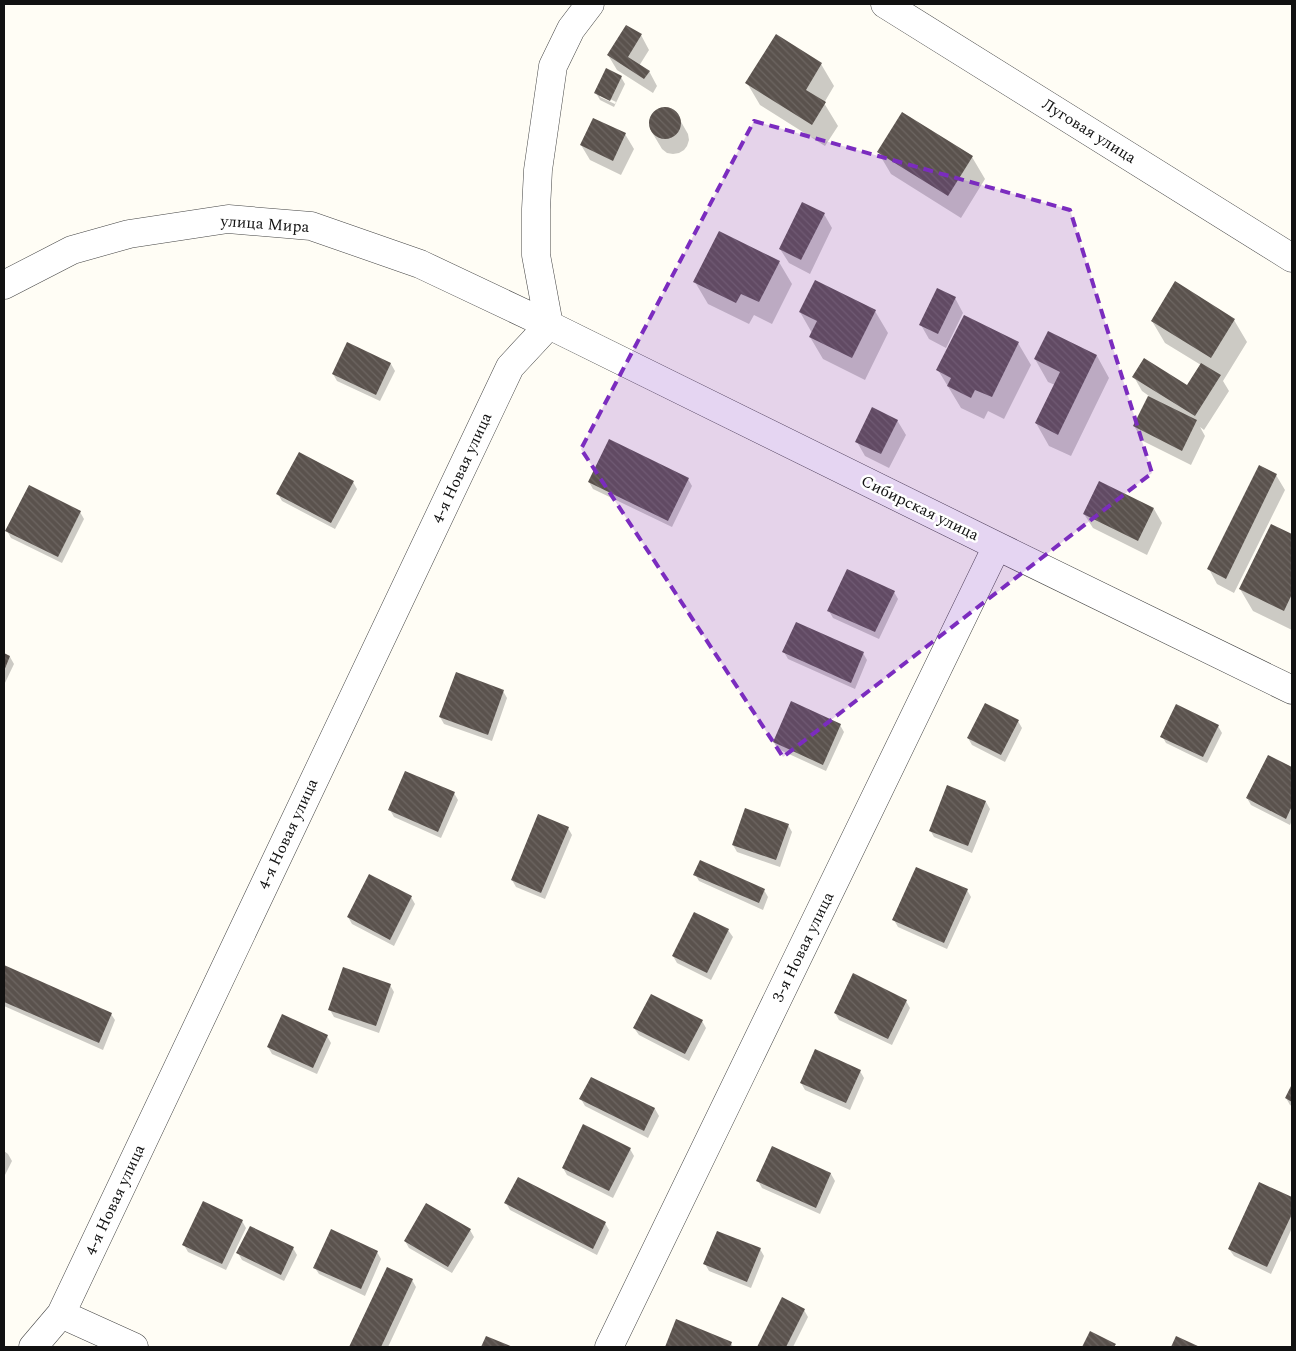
<svg xmlns="http://www.w3.org/2000/svg" width="1296" height="1351" viewBox="0 0 1296 1351" font-family="Spectral,serif">
  <style>
    .shadow { fill: #0003; fill-rule: evenodd }
    .building { fill: url(#building-back-hatch) }
    .lines { fill: none; stroke-linecap: round; stroke-linejoin: round }
    .minor-casing { stroke: #444; stroke-width: 29 }
    .minor { stroke: #fff; stroke-width: 28 }
    .marked { fill: #7b2cbf; fill-opacity: 0.2; stroke: #7b2cbf; stroke-width: 4; stroke-dasharray: 10 6; stroke-linejoin: round }
    .labels { text-anchor: middle; dominant-baseline: central; stroke-width: 5; stroke-linejoin: round; paint-order: stroke }
    .street-label { font-size: 16px; fill: #111; stroke: #fff }
  </style>
  <defs>
    <pattern id="building-back-hatch" width="6" height="6" patternUnits="userSpaceOnUse" patternTransform="scale(1.25)"><rect width="6" height="6" fill="#5a524d"/><path d="M-1 5l2 2M0 0l6 6M5-1l2 2" fill="none" stroke="#6d6662"/></pattern>
  </defs>
  <rect width="100%" height="100%" fill="#fffdf5"/>
  <path class="shadow" d="M641,35L649,50L639,66L649,71L657,86L653,93L617,70L608,55Z
    M821,64L834,86L824,103L838,126L825,146L760,105L747,83Z
    M621,77L625,84L614,107L600,100L596,93ZM600,94L616,102L615,104L600,97Z
    M665,108L671,110L676,113L688,134L689,140L687,146L684,150L679,153L673,154L667,153L662,149L650,129L649,122L651,117L654,112L659,109Z
    M625,134L634,149L621,175L590,160L581,145Z
    M878,152L972,157L985,179L961,218L891,174Z
    M824,214L832,228L810,274L789,263L780,249Z
    M779,262L792,284L772,324L754,315L749,324L708,304L695,282Z
    M955,298L963,313L946,348L929,339L921,325Z
    M875,311L888,333L865,380L823,359L810,337L812,333L800,312Z
    M1234,320L1247,342L1223,381L1229,391L1204,430L1200,427L1205,436L1191,465L1143,441L1134,426L1149,396L1142,391L1134,377L1188,387L1201,365L1165,343L1152,321Z
    M1018,343L1031,365L1004,419L988,411L984,419L961,408L938,370Z
    M1097,356L1109,378L1071,456L1049,446L1036,423L1055,385L1048,382L1035,359Z
    M391,364L395,371L380,401L337,381L333,374Z
    M897,420L906,435L889,468L865,456L857,442Z
    M1276,475L1285,490L1234,593L1217,584L1209,569Z
    M688,479L692,486L672,527L593,489L589,482Z
    M353,482L357,489L335,529L282,501L278,494Z
    M1154,509L1162,523L1147,555L1093,528L1084,514Z
    M80,512L84,519L62,563L11,538L7,531Z
    M1271,525L1292,536V630L1253,611L1240,589Z
    M894,592L898,599L879,639L833,618L829,611Z
    M784,652L863,653L867,660L855,689L788,659Z
    M4,655L10,657L14,664L4,685Z
    M503,691L507,698L492,741L444,724L440,717Z
    M1018,721L1022,728L1005,762L972,745L968,738Z
    M840,725L844,732L826,771L778,749L774,742Z
    M1218,726L1222,733L1207,763L1166,743L1162,736Z
    M1269,756L1292,768V820L1290,825L1251,805L1247,798Z
    M454,793L458,800L441,838L394,817L390,810Z
    M986,802L990,809L972,853L934,837L930,830Z
    M788,825L792,832L780,867L737,852L733,845Z
    M568,828L572,835L545,899L516,887L512,880Z
    M695,874L764,890L768,897L763,910L699,881Z
    M967,890L971,897L947,949L898,927L894,920Z
    M411,897L415,904L394,946L352,924L348,917Z
    M728,930L733,937L711,980L677,963L673,956Z
    M5,967L111,1014L115,1020L103,1050L4,1006Z
    M390,985L394,992L379,1033L334,1017L330,1010Z
    M906,1001L910,1008L892,1045L839,1020L835,1013Z
    M283,1016L327,1036L331,1043L317,1074L272,1054L268,1047Z
    M702,1021L706,1028L689,1061L639,1035L634,1028Z
    M860,1071L864,1078L850,1110L805,1090L801,1083Z
    M591,1078L655,1109L659,1116L648,1138L585,1106L581,1099Z
    M1292,1087V1106L1290,1105L1286,1098Z
    M773,1148L831,1174L835,1181L820,1214L762,1188L758,1181Z
    M630,1149L634,1156L613,1198L567,1175L563,1168Z
    M4,1151L8,1154L12,1161L4,1177Z
    M1260,1183L1292,1198V1228L1271,1274L1234,1256L1229,1249Z
    M506,1203L605,1223L609,1230L597,1255L510,1210Z
    M242,1221L246,1228L226,1270L188,1252L184,1245Z
    M470,1230L474,1237L452,1273L409,1248L405,1241Z
    M293,1248L297,1255L284,1281L242,1260L238,1253Z
    M760,1249L764,1256L751,1288L709,1271L705,1264Z
    M377,1252L381,1259L365,1296L319,1274L315,1268Z
    M388,1269L412,1280L416,1287L388,1347H350Z
    M782,1299L804,1310L808,1317L793,1347H758Z
    M677,1321L731,1343L733,1347H666Z"/>
  <path class="building" d="M626,25L642,34L628,57L650,71L644,79L607,55Z
    M776,34L822,63L806,90L826,102L812,125L745,83Z
    M606,68L622,76L610,101L594,93Z
    M649 123a16 16 0 1 1 32 0a16 16 0 1 1-32 0Z
    M902,112L973,156L948,196L877,152Z
    M593,118L626,133L613,161L580,145Z
    M802,202L825,213L801,260L779,249Z
    M719,231L780,261L759,302L741,294L736,303L693,282Z
    M815,280L876,310L852,358L809,337L817,321L799,312Z
    M1175,281L1235,319L1211,358L1151,321Z
    M937,288L956,297L938,334L919,325Z
    M964,315L1019,342L992,397L975,390L971,398L947,386L951,378L936,370Z
    M1048,331L1097,355L1058,435L1035,423L1060,372L1034,359Z
    M347,342L391,363L376,395L332,374Z
    M1144,358L1187,385L1201,363L1221,375L1195,416L1132,377Z
    M1148,396L1197,420L1182,451L1133,426Z
    M872,407L898,420L881,454L855,442Z
    M609,439L689,478L668,521L588,482Z
    M299,452L354,481L331,523L276,494Z
    M1259,465L1277,474L1226,579L1207,569Z
    M1099,481L1154,508L1138,541L1083,514Z
    M29,485L81,511L58,557L5,531Z
    M1271,524L1292,534V594L1284,611L1239,589Z
    M847,569L895,591L875,632L827,611Z
    M796,622L864,652L851,683L782,652Z
    M4,653L10,656L4,671Z
    M456,672L504,690L488,735L439,717Z
    M791,701L841,724L823,765L773,742Z
    M985,703L1019,720L1001,755L967,738Z
    M1176,704L1219,725L1203,757L1160,737Z
    M1268,755L1292,767V806L1286,819L1246,798Z
    M405,771L455,792L438,832L388,810Z
    M947,785L986,801L968,846L929,831Z
    M745,808L789,824L776,860L732,845Z
    M538,814L569,827L541,893L511,880Z
    M700,860L765,889L759,903L693,875Z
    M916,867L968,889L944,943L892,920Z
    M369,874L412,896L390,940L347,917Z
    M694,912L729,929L707,973L672,956Z
    M4,965L112,1013L99,1043L4,1002Z
    M343,967L391,984L376,1026L328,1010Z
    M853,973L907,1000L888,1039L834,1013Z
    M651,994L703,1020L685,1054L633,1028Z
    M282,1014L328,1035L313,1068L267,1047Z
    M815,1049L861,1070L846,1103L800,1083Z
    M591,1077L655,1108L644,1131L579,1099Z
    M1292,1084V1102L1285,1098Z
    M583,1124L631,1148L609,1191L562,1168Z
    M772,1146L831,1173L816,1208L756,1181Z
    M518,1177L606,1222L593,1249L504,1203Z
    M1259,1182L1292,1197V1214L1267,1267L1228,1249Z
    M203,1201L243,1220L222,1264L182,1245Z
    M426,1203L471,1229L448,1267L404,1241Z
    M250,1226L294,1247L281,1275L236,1253Z
    M331,1229L378,1251L361,1289L313,1268Z
    M717,1231L761,1248L747,1282L703,1264Z
    M387,1267L413,1279L381,1347H349Z
    M782,1297L805,1309L786,1347H757Z
    M676,1319L732,1342L730,1347H665Z
    M1090,1331L1116,1344L1114,1347H1082Z
    M486,1336L513,1347H481Z
    M1176,1336L1200,1347H1171Z"/>
  <g class="lines">
    <g class="minor-casing">
      <path id="minor" d="M885,4L1292,258
        M4,285L72,250L129,234L228,219L311,226L420,264L549,325L997,546L1292,690
        M549,325L536,255V209L538,170L553,66L571,29L590,4
        M61,1314L134,1347
        M33,1347L61,1314L510,367L549,325
        M609,1347L997,546"/>
    </g>
    <use href="#minor" class="minor"/>
  </g>
  <path class="marked" d="M754,121L1070,210L1152,473L783,757L581,449Z"/>
  <g class="labels">
    <g class="street-label">
      <text transform="translate(1089 131) rotate(32)">Луговая улица</text>
      <text transform="translate(265 224) rotate(4)">улица Мира</text>
      <text transform="translate(462 468) rotate(-65)">4-я Новая улица</text>
      <text transform="translate(920 508) rotate(26)">Сибирская улица</text>
      <text transform="translate(288 834) rotate(-65)">4-я Новая улица</text>
      <text transform="translate(803 947) rotate(-64)">3-я Новая улица</text>
      <text transform="translate(115 1200) rotate(-65)">4-я Новая улица</text>
    </g>
  </g>
  <rect width="1296" height="1351" fill="none" stroke="#111111" stroke-width="10"/>
</svg>
